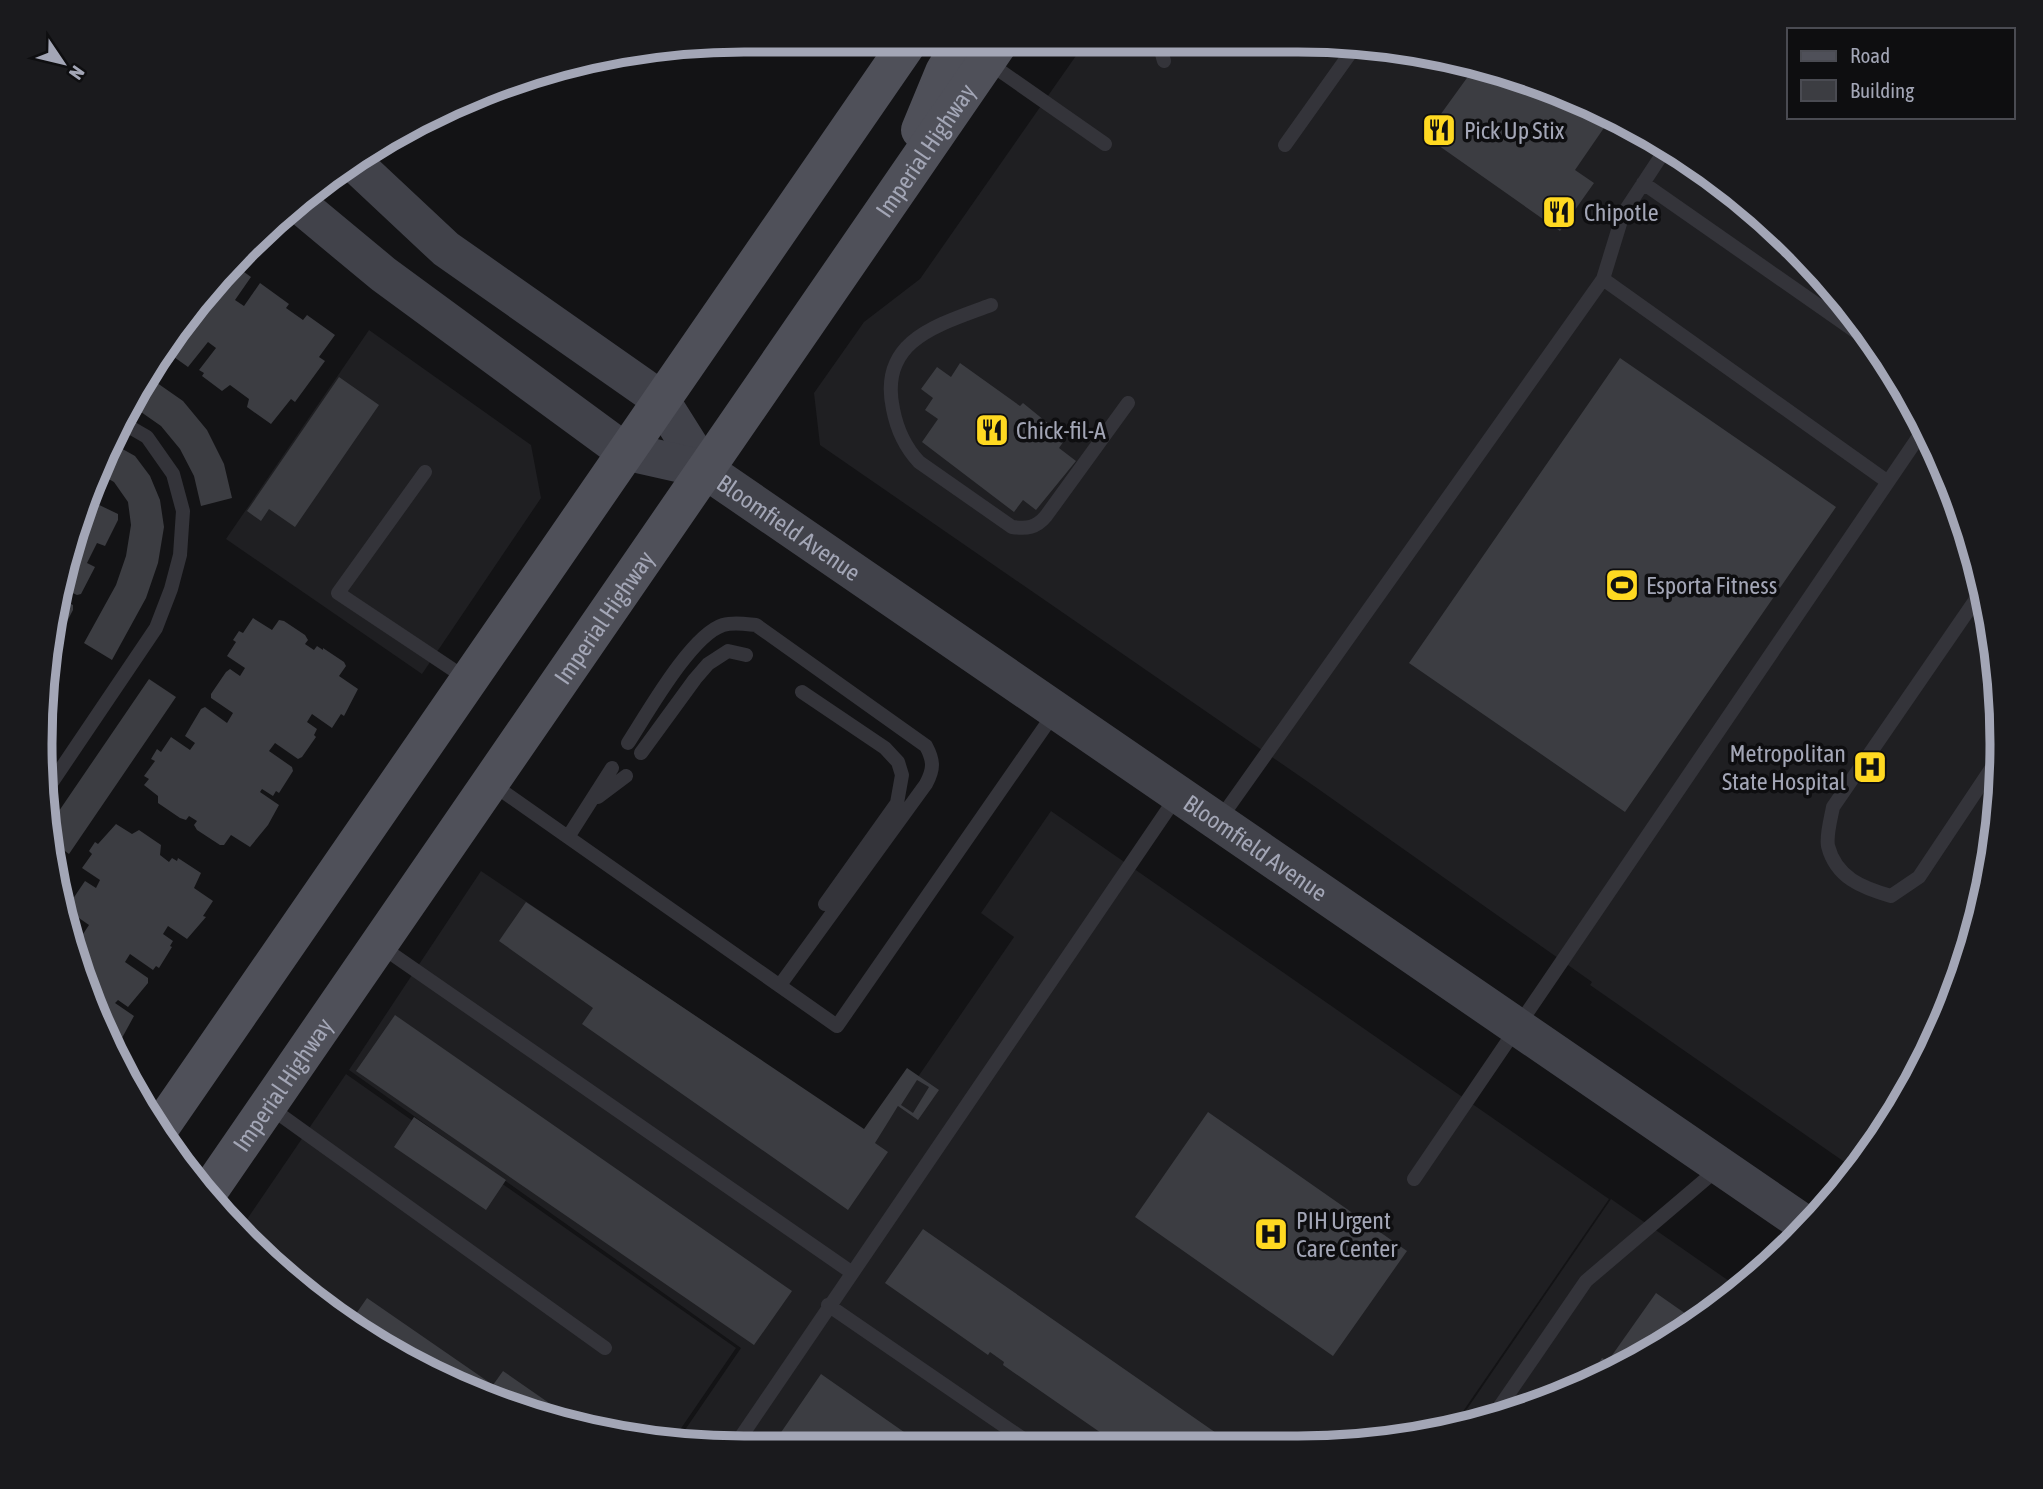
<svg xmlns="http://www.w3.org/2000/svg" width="2043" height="1489" viewBox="0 0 2043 1489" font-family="'Asap Condensed',sans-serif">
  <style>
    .built { fill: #1f1f22 }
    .building { fill: #3c3d42; fill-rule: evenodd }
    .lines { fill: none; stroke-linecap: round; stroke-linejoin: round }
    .lane { stroke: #34343a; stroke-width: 14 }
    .secondary { stroke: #41424a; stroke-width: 38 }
    .primary { stroke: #4f5059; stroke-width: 38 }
    .labels { text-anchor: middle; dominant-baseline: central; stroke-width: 7; stroke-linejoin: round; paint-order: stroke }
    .poi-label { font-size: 24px; fill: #a3a6b6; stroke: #0e0e10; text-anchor: start }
    .street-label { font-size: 24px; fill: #a3a6b6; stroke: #0e0e10 }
    .rim { fill: none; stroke: #a3a6b6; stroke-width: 9 }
  </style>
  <rect width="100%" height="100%" fill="#131315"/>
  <path class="built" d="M1087,40H1299L1480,64L1568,94L1689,159L1763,215L1857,315L1930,433L1979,562L2001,698L1997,836L1965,970L1909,1096L1856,1170L1590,985L1592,982L1314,786L820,445L814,393L864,322L920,279Z
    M369,330L531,445L541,498L422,674L226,539Z
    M1051,811L1609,1199L1453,1426L1391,1443L698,1447L676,1443L741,1348L349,1070L481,871L876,1138L1014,937L981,913Z
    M346,1074L736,1348L671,1443L562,1425L433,1376L315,1303L241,1228Z
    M1611,1199L1742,1290L1728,1303L1568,1395L1456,1425Z"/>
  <path class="building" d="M1477,64L1567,94L1608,122L1575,170L1594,183L1560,231L1425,136Z
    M233,264L251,277L235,300L244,306L260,283L289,304L286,308L303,320L307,315L335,335L319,357L325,361L295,402L291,399L271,424L247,407L249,399L230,385L222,391L202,376L204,373L199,370L216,348L208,342L188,367L167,352L215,280Z
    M1620,358L1836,507L1625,812L1409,663Z
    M960,363L1020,406L1023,403L1066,438L1059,448L1076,461L1036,510L1023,500L1014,512L922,442L938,419L925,410L933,398L921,389L937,367L951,377Z
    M339,377L379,405L295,527L269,509L261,521L247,511Z
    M150,378L183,401L207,430L224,464L232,498L201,506L194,476L180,449L161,426L131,405Z
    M110,442L135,456L150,476L160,500L164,527L158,563L146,598L112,660L84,643L116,585L126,556L131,525L128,502L114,482L98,473Z
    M90,494L95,496L93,502L118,514V520L105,546L97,543L87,563L95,567L81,594L77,595L59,587L64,562Z
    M57,597L73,605V610L62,631L58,637L53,634L50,640Z
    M253,618L272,630L279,620L284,621L305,635L308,640L305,644L314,650L317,646L323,650V648L344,662L346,666L339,676L358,689L344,716L341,714L332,728L312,714L307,722L317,729L314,735L316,737L302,757L298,759L275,743L269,751L292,767L293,771L279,793L276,791L273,796L262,789L260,792L279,805L268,825L250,847L231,835L224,845H220L197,830L194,825L197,821L189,816L186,820L180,818L158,803V796L144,785L149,779L144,776L155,761L151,759L157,749L161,752L171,737L190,750L195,743L185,736L201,709L205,707L227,723L233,713L211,698V694L226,672L230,669L240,676L245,668L227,656L236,642L233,640L239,631L243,633Z
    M149,679L176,697L69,854L47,838L46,830Z
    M116,824L132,834L139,830L161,845L160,855L169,862L172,858L177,861L178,858L201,873L194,888L213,901L203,916L206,917L187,939L168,926L163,934L173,941L170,946L172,947L159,968L156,966L153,970L130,954L125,962L148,978V983L128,1007L118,1000L115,1003L134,1016L117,1047H113L94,1014L70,925L83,934L89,925L66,909L85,881L96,888L100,880L82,868L92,854L89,851L95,842L98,844Z
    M526,902L864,1129L907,1068L939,1090L918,1120L898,1106L875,1143L888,1152L848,1210L582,1024L593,1008L499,941ZM917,1080L929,1087L913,1113L901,1105Z
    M395,1015L792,1291L754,1345L356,1071Z
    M1208,1112L1407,1251L1333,1356L1135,1217Z
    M414,1117L506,1180L486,1210L394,1147Z
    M923,1229L1232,1444H1117L1003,1365L1004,1362L990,1352L988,1355L885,1283Z
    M1656,1293L1696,1321L1582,1387L1602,1358L1608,1361Z
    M367,1298L493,1385L503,1371L585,1428L562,1425L433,1376L349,1324Z
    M821,1374L924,1446L771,1447Z"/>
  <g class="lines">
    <path class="lane" d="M1158,40L1164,61
      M989,63L1105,144
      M1285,145L1354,48
      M1643,183L1875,345
      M1603,279L1888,482
      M991,305C938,325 878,340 893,409C897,430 905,447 919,462L1012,527C1027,529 1036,528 1046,516L1128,403
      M425,472L338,593L467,679
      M1983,589L1833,807C1831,818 1826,835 1828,846C1836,878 1863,888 1891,896L1919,877L1999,757
      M802,692L885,748L898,762L902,775L897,803L825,904
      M628,743C647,714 691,635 723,625C734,622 745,624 756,625L926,746C934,761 934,769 926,784L780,985
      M641,753L695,679L708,664L728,651L746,655
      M491,783L837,1026L1055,712
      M46,791L156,628L171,589L180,555L183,511L173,474L147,437L121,422
      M598,797L626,776
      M1220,819L1603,279L1623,214L1667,147
      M568,837L612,768
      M379,945L851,1272
      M268,1106L605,1348
      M1414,1179L1926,426
      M828,1305L1032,1445
      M1494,1415L1586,1281L1720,1167
      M734,1447L1177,796"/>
    <g class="secondary">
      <path d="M352,161L446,249L660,399L704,469"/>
      <path id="s1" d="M300,205L383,274L624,451L704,469L1809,1227"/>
    </g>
    <g class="primary">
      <path d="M920,130L944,72L963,40"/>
      <path d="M160,1128L910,40"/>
      <path id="s2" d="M207,1194L1001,40"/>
    </g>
  </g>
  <defs>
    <g id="restaurant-square" transform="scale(1.75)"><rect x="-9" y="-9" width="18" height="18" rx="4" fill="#ffd921" stroke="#0e0e10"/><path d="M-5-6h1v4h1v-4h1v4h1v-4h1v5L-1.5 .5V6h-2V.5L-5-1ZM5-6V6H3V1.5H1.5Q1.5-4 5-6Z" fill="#111"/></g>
    <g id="stadium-square" transform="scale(1.75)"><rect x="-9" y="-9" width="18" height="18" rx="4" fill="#ffd921" stroke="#0e0e10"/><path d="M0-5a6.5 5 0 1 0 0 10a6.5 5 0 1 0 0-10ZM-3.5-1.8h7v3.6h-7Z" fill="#111"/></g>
    <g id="hospital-square" transform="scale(1.75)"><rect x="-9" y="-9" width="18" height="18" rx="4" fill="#ffd921" stroke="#0e0e10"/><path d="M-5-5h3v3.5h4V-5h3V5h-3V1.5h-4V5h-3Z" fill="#111"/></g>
  </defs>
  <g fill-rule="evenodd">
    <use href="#restaurant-square" x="1439" y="130"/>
    <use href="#restaurant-square" x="1559" y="212"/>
    <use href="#restaurant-square" x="992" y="430"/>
    <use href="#stadium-square" x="1622" y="585"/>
    <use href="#hospital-square" x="1870" y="767"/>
    <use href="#hospital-square" x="1271" y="1234"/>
  </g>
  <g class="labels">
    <g class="poi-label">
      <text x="1464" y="130">Pick Up Stix</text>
      <text x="1584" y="212">Chipotle</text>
      <text x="1016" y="430">Chick-fil-A</text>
      <text x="1646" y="585">Esporta Fitness</text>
      <text x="1846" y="753" text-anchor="end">Metropolitan<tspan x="1846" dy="28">State Hospital</tspan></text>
      <text x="1296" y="1220">PIH Urgent<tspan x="1296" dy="28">Care Center</tspan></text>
    </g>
    <g class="street-label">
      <text stroke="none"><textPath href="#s2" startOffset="1267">Imperial Highway</textPath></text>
      <text stroke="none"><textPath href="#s1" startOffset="592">Bloomfield Avenue</textPath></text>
      <text stroke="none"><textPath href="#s2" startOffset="700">Imperial Highway</textPath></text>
      <text stroke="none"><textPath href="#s1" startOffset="1158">Bloomfield Avenue</textPath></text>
      <text stroke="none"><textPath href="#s2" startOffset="133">Imperial Highway</textPath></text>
    </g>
  </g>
  <path d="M0 0H2043V1489H0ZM744 52H1298A692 692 0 0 1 1990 744V744A692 692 0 0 1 1298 1436H744A692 692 0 0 1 52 744V744A692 692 0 0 1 744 52Z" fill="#1a1a1d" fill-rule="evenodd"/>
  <path class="rim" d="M744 52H1298A692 692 0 0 1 1990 744V744A692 692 0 0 1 1298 1436H744A692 692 0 0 1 52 744V744A692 692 0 0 1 744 52Z"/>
  <rect x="1787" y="28" width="228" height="91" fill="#0e0e10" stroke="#4a4b52" stroke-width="2"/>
  <rect x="1801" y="51" width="35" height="10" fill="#4f5059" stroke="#4a4b52" stroke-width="2"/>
  <text x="1850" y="63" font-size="21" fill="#a3a6b6">Road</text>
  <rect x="1801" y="80" width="35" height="21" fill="#3c3d42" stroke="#4a4b52" stroke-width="2"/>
  <text x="1850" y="98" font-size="21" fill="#a3a6b6">Building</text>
  <g transform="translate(63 63) rotate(125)" stroke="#0e0e10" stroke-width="5" paint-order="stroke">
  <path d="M0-5L12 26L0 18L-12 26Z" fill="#a3a6b6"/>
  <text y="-10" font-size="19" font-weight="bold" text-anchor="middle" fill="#a3a6b6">N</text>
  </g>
</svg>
